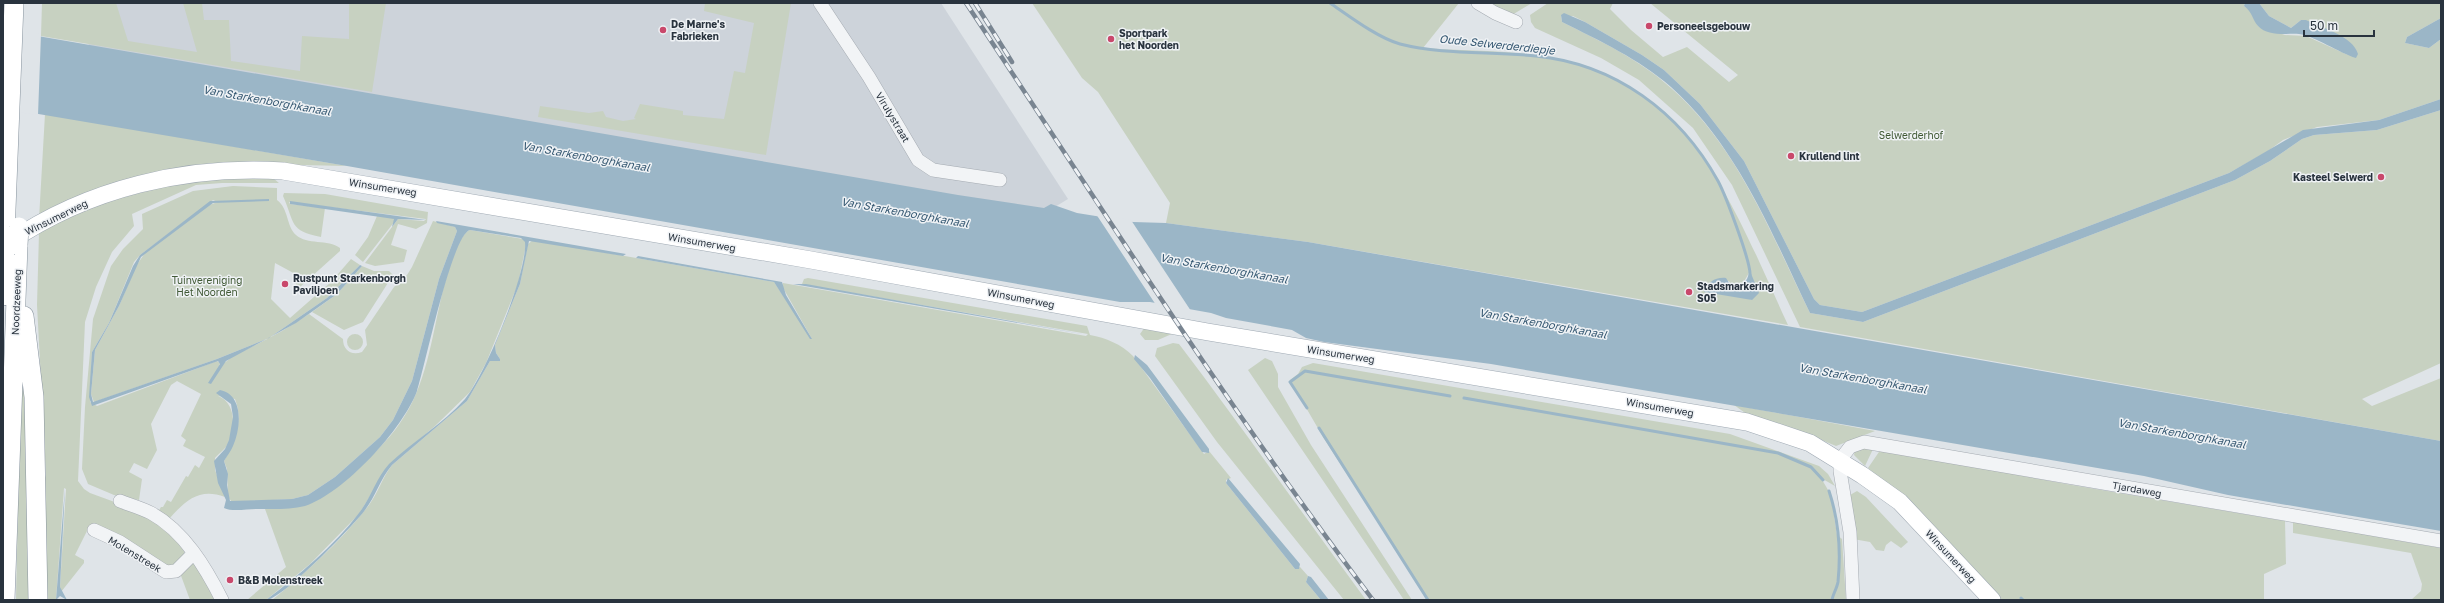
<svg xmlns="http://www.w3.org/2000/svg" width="2444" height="603" viewBox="0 0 2444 603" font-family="'Golos Text',sans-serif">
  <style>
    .built { fill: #cdd3da }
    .green { fill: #c7d1c1; fill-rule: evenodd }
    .water { fill: #9bb6c7 }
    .pier { fill: #dfe4e8 }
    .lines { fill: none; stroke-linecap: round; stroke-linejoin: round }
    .stream { stroke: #9bb6c7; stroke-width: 3 }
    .minor-casing { stroke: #a5abb2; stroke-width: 14 }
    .major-casing { stroke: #9fa9b3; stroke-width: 18 }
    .highway-casing { stroke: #87939e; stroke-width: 20 }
    .minor { stroke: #f2f4f6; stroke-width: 13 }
    .major { stroke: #fff; stroke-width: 17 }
    .highway { stroke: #fff; stroke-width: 19 }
    .rail-casing { stroke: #798591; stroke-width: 4.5 }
    .rail { stroke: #eff2f5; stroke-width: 3; stroke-dasharray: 9; stroke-linecap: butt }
    .highway-bridge-casing { stroke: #87939e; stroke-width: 20; stroke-linecap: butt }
    .highway-bridge { stroke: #fff; stroke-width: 19 }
    .poi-dot { fill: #c9486b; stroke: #eff2f5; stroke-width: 1.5 }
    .labels { text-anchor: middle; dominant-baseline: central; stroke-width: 3; stroke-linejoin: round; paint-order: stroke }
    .poi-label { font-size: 10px; font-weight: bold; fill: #29333e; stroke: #eff2f5; text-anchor: start }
    .street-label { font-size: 10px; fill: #29333e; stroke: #eff2f5 }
    .park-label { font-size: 10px; fill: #415a36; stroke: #eff2f5 }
    .water-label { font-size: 11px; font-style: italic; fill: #345771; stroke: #eff2f5 }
  </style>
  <rect width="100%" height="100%" fill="#dfe4e8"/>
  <path class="built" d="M85,3H941L1068,199L1045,213L89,48Z"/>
  <path class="green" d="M42,3H116L128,41L197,52L183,3H202L204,20H229L231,61L300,71L302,36L349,39V3H386L372,92L41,36Z
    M705,3H791L766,155L538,117L540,106L589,113L603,111L606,117L623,121L636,119L634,118L640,104L683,111V115L724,119L734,71L745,73L754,23L704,11Z
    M1032,3H1459L1423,48C1466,51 1511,50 1553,58C1693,84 1735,211 1788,325L1308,242L1166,223L1170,203L1098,92L1082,78ZM1750,271L1752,300L1707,284L1729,281L1731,286L1742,285Z
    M1489,3H1532L1512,15Z
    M1548,3H1613L1610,9L1631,30L1663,57L1687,47L1729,82L1738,75L1650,3H2245L2244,6L2252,12L2258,26L2285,35L2306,36L2348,55L2301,20L2291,28L2269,16L2259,3H2441V18L2407,37L2405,43L2429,48L2441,39V99L2379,120L2317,127L2283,140L2268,151L2229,173L1862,312L1820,305L1814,299L1744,161L1700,104L1664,70L1642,55L1585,22L1573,16H1561L1562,22C1600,41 1639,59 1671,88C1738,147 1771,234 1810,313L1863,322L2235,180L2270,161L2302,139L2314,135L2377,130L2441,110V363L2362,399L2372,406L2441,378V441L1800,327L1732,185L1693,128L1639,80L1601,58L1535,28L1531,22L1530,15Z
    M45,114L347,166L211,163L146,176L39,219Z
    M273,178L279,183H222L196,185L132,214L134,226L112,252L96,287L85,322L78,481L84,489L90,493L131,508L160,525L185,550L184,554L169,569L92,527L87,531L75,555L84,560V563L61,592L60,587L66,489L64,488L56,600H42L41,488L46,475L37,305L39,233L94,205L193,179Z
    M233,186L277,188V200C289,209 286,226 296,235C307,245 328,239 340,248V251L300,287L296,285L295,281L299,276L275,263L271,299L290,318L331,282L351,259L360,265L327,298L269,338L217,359L94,402L91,394L95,350L119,306L136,266L145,253L209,205L218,202L213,200L140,255L134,262L109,323L92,352L90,402L97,406L217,361L220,363L219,366C225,364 230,357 237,354C262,342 286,330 309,314L343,339C343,350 351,356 362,352L367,345L365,330L394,287L407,275L412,267L433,221L455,227L457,231L439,279L412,381L393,420L380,437L335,477L308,495L292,499L232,502L228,497L227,469L224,461C234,443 244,422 235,399L218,396C237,403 236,431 226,447C223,451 218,454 215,458V470L225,497C199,487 185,501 169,519L158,512L161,507H163L167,500L171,502L186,476L188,477L195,465L199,468L205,457L183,446L186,440L181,436L201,394L177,381L171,385L151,424L157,450L147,469L134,463L129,472L142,479L139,500L114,495L88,484L82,469L85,407L93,319L111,266L123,249L143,229L142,214L193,191Z
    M284,193L325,194L428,212L427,223L416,229L398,224L391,245L407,250L404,262L375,266L365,263L398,219L424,221L426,219L289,202L290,204L325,208L321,237C289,231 295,223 283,196Z
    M377,216L393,218L395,221L363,262L355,255L368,237Z
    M470,230L523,239L526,242L525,250L518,284L486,363L470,392L435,426L389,465L359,514L310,564L266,600H247L286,567L265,509C310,508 321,500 354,471C371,456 387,442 400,423C426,387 432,337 442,294C445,281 458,233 470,230Z
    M533,240L774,282L812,339L782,286L783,283L1086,336L1088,334L802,284L804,279L808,278L1087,326L1090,335C1106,338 1121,344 1133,356L1204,454L1209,451L1231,478L1226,480V483L1295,569L1300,567L1308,576L1306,582L1321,600H272C307,572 341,541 369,505C378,493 382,478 392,465L467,401L490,361H499L500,359L496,353L495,345L520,284L528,244Z
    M362,266L374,271H389L393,275L363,322L344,330L312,312L337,294Z
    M1145,327L1174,333L1158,340H1145L1140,334Z
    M347 342a8 8 0 1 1 16 0a8 8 0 1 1-16 0Z
    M1173,343L1179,344C1243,428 1303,515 1366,600H1344L1217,442L1155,356L1157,348Z
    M21,358L28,418L32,600H16Z
    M1265,358L1272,361L1278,374V387L1311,445L1412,600H1404L1248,370Z
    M1313,363L1730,434L1819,466L1828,474L1835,486L1821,478L1831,495L1837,535L1842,539L1846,600H1429L1323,437L1290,380L1298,374L1302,367Z
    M1734,405L1875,431L1836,446L1795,429L1755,420Z
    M1874,447L1865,466L1854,455L1855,449Z
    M1881,449L2066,484L2285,521L2286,564L2264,574V600H2000L1902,498L1868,468Z
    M1857,491L1866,497L1908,542L1901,548L1891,541L1886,545L1884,551L1876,550L1870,542L1853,539L1850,495Z
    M2293,522L2441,548V600H2411L2421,591L2422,584L2411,553L2293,533Z
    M195,562L218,600H190L180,573L185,565Z"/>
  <path class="water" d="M2245,3H2259L2269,16L2291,28L2301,20H2306C2322,28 2353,36 2358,54L2356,58C2339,53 2315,36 2299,34C2287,33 2268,37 2258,26C2252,19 2253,13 2244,6Z
    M1564,13L1585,22L1642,55L1664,70L1700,104L1744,161L1814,299L1820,305L1862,312L2229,173L2303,130L2379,120L2441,99V110L2377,130L2314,135L2302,139L2270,161L2235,180L1863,322L1810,313C1772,234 1738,147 1671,87C1639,59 1600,41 1562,22L1561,15Z
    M2441,18V39L2429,48L2405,43L2407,37Z
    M3,30L958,195L1044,208L1051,204L1077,213L1133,222L1166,223L1308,242L2441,441V531L2228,495L2144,476L1491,364L1324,342L1306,338L1292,330L1226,318L1211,313L1150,302H1120L347,166L3,108Z
    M269,199V201L213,203L141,257L119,306L95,350L91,394L93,402L217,359L269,338L327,298L360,265L362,266L337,294L296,323L226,361L211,384L208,383L220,364L218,361L92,406L89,397L92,352L109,323L133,266L140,255L210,201Z
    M290,201L426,220L398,219L365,263L392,227L394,219L290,204Z
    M436,221L626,254L623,256L529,241L520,284L495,345L496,353L500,359V361H490L467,401L392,465C380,479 376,496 365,510C353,526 282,600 266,600C299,575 334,546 359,513C371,498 376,478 389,464C413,441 443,424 465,399C485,376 528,271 525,242L521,238L470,230C452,234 425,367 417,391C403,429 344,493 305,506C290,510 272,509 256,509C247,509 232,512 224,508L226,500L218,483L214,461L225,449L229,440L233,417L231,404L216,393L220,390C244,395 241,428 233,446C231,451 227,456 224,461L228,474L227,485L230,501L292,499L308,495L335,477L380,437L393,420L412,381L439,279L457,231L455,227L437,223Z
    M638,256L782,282L786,295L812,339H810L774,282L636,258Z
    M1750,271L1759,293L1752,300L1704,292C1708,282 1715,277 1726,278L1731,286L1742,285L1747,279Z
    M793,284H806L1088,335Z
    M1135,355L1147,365L1209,449V453L1202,452L1150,378L1134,359Z
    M1228,478L1300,564L1299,569H1295L1226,483Z
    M65,488L60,587L67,600L60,596L56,600Z
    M1308,576L1311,577L1329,600H1321L1306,582Z"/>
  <path class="pier" d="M3,28L41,34L38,115L3,110Z
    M1096,214L1131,220L1191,311L1156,305Z"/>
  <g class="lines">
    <path class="stream" d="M1330,3C1349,16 1378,38 1400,44C1443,55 1493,51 1536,56C1615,64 1680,112 1718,181C1725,194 1751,262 1750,275
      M1464,398L1778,453L1811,467L1823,480
      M1307,408L1290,382L1305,371L1450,396
      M1319,428L1428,600
      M1829,491C1839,521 1841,552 1838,582C1837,588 1833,594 1832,600
      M2021,598L2023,600"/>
    <g class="minor-casing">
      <path id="minor" d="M820,3L869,77L918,160L933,170L1000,180
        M1478,3L1495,13L1516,22
        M120,501C130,505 142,508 151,513C184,531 206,568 222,600
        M94,530L120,542L166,572L176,571L194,553
        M1853,600L1850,532L1840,471V460L1850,447L1864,442L2441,541"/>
    </g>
    <g class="major-casing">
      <path id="major" d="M8,243C88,188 187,165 283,171L811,260L1208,332L1747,422L1810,443L1862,475L1900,502L1992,600"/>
    </g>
    <g class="highway-casing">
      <path id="highway" d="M5,235L14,3
        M3,296L5,255
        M24,316L34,397L38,600
        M5,600L18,245"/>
    </g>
    <use href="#minor" class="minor"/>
    <use href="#major" class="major"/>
    <use href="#highway" class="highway"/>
    <g class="rail-casing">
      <path id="rail" d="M966,3C1099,204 1228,408 1373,600
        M975,3L1012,62"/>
    </g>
    <use href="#rail" class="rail"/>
    <g class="highway-bridge-casing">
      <path id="highway-bridge" d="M18,245L19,227
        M5,255V235"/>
    </g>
    <use href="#highway-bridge" class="highway-bridge"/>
  </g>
  <g class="poi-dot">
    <circle cx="1649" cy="26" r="4"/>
    <circle cx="663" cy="30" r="4"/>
    <circle cx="1111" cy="39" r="4"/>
    <circle cx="1791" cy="156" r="4"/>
    <circle cx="2381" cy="177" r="4"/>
    <circle cx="285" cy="284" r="4"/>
    <circle cx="1689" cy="292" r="4"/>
    <circle cx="230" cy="580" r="4"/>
  </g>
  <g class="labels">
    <g class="poi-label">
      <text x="671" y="24">De Marne's<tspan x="671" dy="12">Fabrieken</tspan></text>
      <text x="1657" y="26">Personeelsgebouw</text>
      <text x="1119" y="33">Sportpark<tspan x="1119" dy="12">het Noorden</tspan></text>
      <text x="1799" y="156">Krullend lint</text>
      <text x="2373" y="177" text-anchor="end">Kasteel Selwerd</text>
      <text x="293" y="278">Rustpunt Starkenborgh<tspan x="293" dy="12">Paviljoen</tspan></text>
      <text x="1697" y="286">Stadsmarkering<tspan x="1697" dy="12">S05</tspan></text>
      <text x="238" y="580">B&amp;B Molenstreek</text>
    </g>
    <g class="street-label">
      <text transform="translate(893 117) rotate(59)">Virulystraat</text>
      <text transform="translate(383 187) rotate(9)">Winsumerweg</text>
      <text transform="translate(56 217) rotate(-26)">Winsumerweg</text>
      <text transform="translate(702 242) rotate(10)">Winsumerweg</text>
      <text transform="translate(1021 298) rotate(11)">Winsumerweg</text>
      <text transform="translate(16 302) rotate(-88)">Noordzeeweg</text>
      <text transform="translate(1341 354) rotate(9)">Winsumerweg</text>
      <text transform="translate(1660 407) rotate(10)">Winsumerweg</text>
      <text transform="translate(2137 489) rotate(10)">Tjardaweg</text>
      <text transform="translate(135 554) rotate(31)">Molenstreek</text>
      <text transform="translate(1951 556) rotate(47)">Winsumerweg</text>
    </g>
    <g class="park-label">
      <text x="1911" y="135">Selwerderhof</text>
      <text x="207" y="280">Tuinvereniging<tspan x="207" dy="12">Het Noorden</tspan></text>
    </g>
    <g class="water-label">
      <text transform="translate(1497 44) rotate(6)">Oude Selwerderdiepje</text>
      <text transform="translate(267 100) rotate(10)">Van Starkenborghkanaal</text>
      <text transform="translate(586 156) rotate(10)">Van Starkenborghkanaal</text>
      <text transform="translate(905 212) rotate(10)">Van Starkenborghkanaal</text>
      <text transform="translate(1224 268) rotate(10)">Van Starkenborghkanaal</text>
      <text transform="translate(1543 323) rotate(10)">Van Starkenborghkanaal</text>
      <text transform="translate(1863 378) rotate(10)">Van Starkenborghkanaal</text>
      <text transform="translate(2182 433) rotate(10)">Van Starkenborghkanaal</text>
    </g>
  </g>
  <rect width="2444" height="603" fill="none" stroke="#29333e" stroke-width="8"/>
  <path d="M2304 30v6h70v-6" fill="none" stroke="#29333e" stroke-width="2"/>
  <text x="2310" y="30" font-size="12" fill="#29333e" stroke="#eff2f5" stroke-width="3" paint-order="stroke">50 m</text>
</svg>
